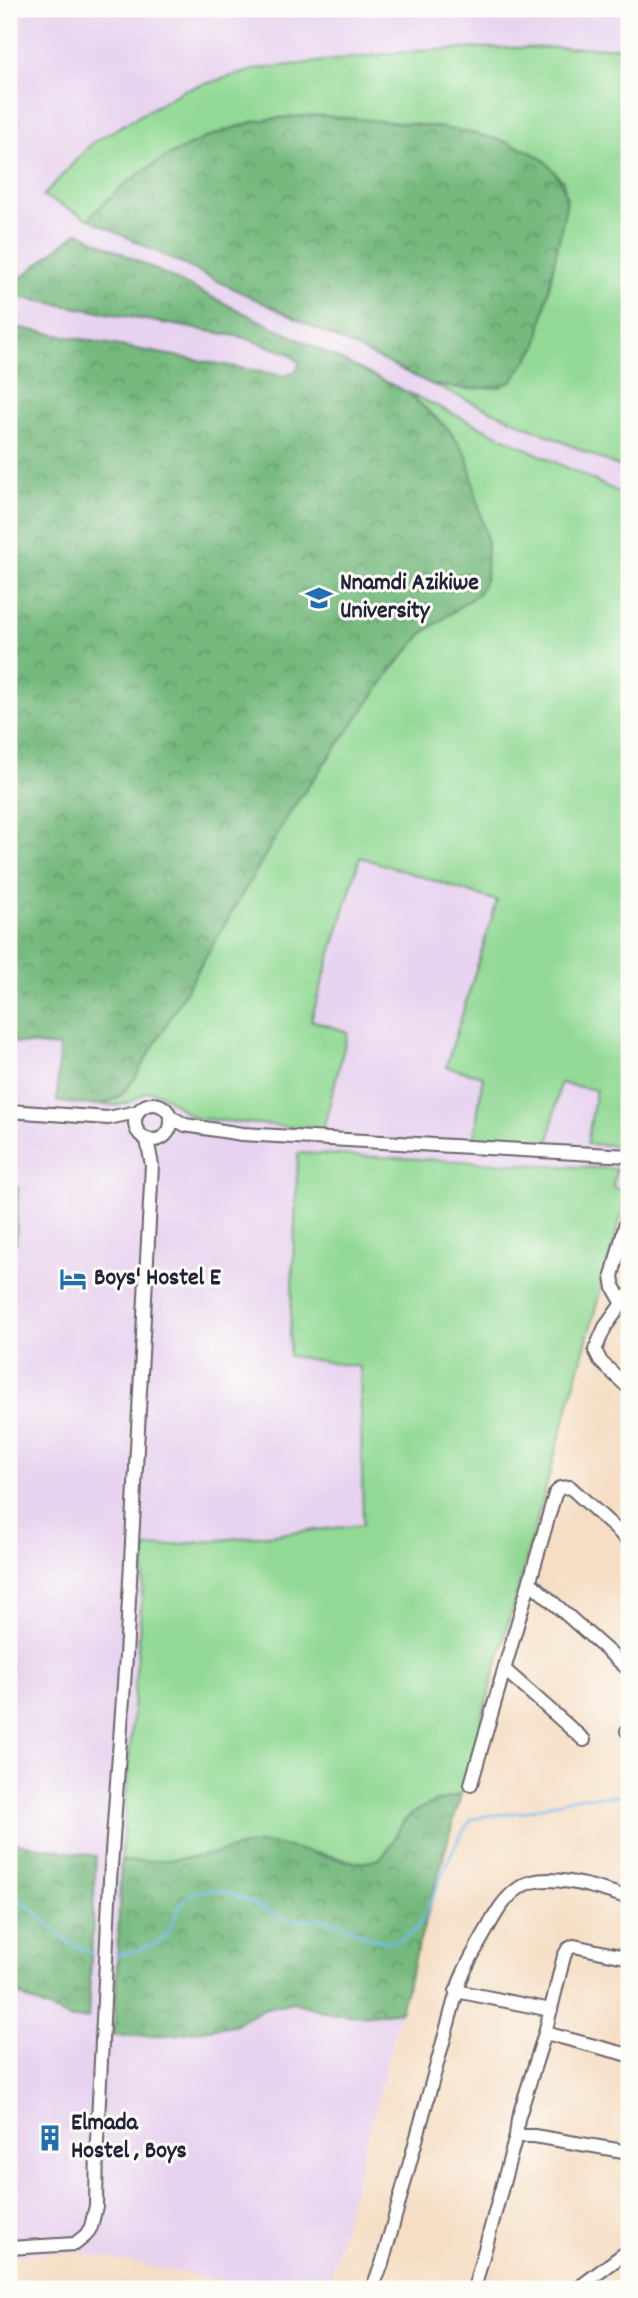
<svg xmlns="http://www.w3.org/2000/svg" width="638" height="2298" viewBox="0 0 638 2298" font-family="Dekko,sans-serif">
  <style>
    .built { fill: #e7d2ef }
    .grass { fill: #91d994; stroke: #5a7e68; stroke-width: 2 }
    .forest { fill: url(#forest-crowns); stroke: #4b6e5c; stroke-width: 2 }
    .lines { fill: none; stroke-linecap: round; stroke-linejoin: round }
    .stream { stroke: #72bbea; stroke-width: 2.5 }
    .minor-casing { stroke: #6c646b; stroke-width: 16 }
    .minor { stroke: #fff; stroke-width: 12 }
    .labels { text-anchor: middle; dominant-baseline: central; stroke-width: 6; stroke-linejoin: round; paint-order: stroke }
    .poi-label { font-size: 24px; font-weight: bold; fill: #22223b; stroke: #fdfcf7; text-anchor: start }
  </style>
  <defs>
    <pattern id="forest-crowns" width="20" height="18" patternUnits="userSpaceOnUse" patternTransform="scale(1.75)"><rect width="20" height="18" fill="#74b97e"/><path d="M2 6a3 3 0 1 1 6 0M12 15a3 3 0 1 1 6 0" fill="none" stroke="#5f9668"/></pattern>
  </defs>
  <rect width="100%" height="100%" fill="#fdfcf7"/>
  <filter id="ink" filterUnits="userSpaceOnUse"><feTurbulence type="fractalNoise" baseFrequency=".0143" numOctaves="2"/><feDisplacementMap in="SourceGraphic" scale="14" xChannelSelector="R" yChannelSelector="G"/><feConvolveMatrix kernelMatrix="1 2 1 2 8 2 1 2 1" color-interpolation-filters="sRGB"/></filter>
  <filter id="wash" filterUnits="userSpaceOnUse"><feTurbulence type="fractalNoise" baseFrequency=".00686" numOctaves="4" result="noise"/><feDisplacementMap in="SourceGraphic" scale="28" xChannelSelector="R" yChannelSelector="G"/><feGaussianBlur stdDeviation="1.57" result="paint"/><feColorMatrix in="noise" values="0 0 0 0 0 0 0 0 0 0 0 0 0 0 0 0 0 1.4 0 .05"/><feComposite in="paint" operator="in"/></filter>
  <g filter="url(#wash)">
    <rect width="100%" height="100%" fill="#f5dec4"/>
    <path class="built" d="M9,9H629V1188L422,1930L327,2289H264L70,2251L9,2256Z"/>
    <path class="grass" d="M629,47V471L431,384L466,389L567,200L563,181L541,158L151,166L101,206L89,219L43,196L92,143L184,90L257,69L403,52L479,48Z
      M407,392L629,497V1146L587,1144L596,1090L560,1083L549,1142L474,1139L483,1076L446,1067L497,901L360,857L311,1020L348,1032L323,1130L195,1118C177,1109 168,1093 148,1091C132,1102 123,1107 104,1105L122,1095L135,1078L292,809L393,668L423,633L478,593L448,429Z
      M298,1153L616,1169L613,1188L628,1191L461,1794L427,1805L394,1838L385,1855L374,1861L360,1863L317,1853L207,1855L163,1862L121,1861L146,1548L363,1525L360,1367L289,1356Z"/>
    <path class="forest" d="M314,115C373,121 492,125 539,157C555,167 563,183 567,201L537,346L513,380L500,387L466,389L431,384L89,219C129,172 190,139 250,123C270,117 293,117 314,115Z
      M78,232L407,392L448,429L466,453L487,540L486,577L479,593L423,633L393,668L292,809L135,1078C107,1113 97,1105 57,1102L59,1047L9,1042V326L285,376L295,372L300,363L288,353L242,337L12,296L9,287Z
      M9,1187H18L16,1243L9,1242Z
      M461,1794L400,2011L362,2016L330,2013L293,2002L263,2009L234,2025L170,2035L114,2036L121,1861C152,1862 180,1861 210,1854C226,1851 242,1845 257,1844C290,1841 346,1868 372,1861C391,1857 393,1834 404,1821C418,1805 442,1800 461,1794Z
      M9,1842L96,1856L88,2018L71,2019L31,2001L9,1989Z"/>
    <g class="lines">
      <path class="stream" d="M9,1893L25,1903L68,1942L91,1953
        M117,1955C131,1951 150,1949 162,1939C177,1924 175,1896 201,1891C230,1885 259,1909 286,1918C298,1922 311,1918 323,1919C359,1923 379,1961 416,1929C422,1924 425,1913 429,1906C441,1879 453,1843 471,1820L485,1816L524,1812L579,1797L622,1796L629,1799"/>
    </g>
  </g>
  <g filter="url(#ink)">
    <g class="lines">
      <g class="minor-casing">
        <path id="minor" d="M135 1122a18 18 0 1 1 36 0a18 18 0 1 1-36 0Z
          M9,1111L108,1118L137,1112
          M170,1116L185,1125L242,1134L629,1156
          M629,1294L605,1327L595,1350L601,1362L629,1388
          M622,1302L614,1288L612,1276L629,1211
          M531,1583L629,1670
          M505,1670L584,1740
          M627,1731L629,1733
          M471,1784L555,1494L560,1488L570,1487L629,1541
          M456,1991L551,2010
          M545,2033L629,2055
          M516,2136H534L629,2152
          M9,2248L75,2244L86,2235L91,2227L96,2206L97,2141L110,1880L126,1656L152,1165L147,1140
          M372,2289L382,2264L459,1984C466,1964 476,1949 486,1931C495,1915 503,1899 519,1888C544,1869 601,1889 629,1898
          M474,2289L516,2136L518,2119L545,2033L564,1956L568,1949L574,1946L629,1958
          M577,2289L629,2250"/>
      </g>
      <use href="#minor" class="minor"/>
    </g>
  </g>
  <defs>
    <g id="university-bare" transform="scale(2.1)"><path d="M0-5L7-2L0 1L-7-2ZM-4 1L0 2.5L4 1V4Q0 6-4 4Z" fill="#1f6fb2" stroke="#fdfcf7" stroke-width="2.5" paint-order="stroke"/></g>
    <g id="hotel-bare" transform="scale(2.1)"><path d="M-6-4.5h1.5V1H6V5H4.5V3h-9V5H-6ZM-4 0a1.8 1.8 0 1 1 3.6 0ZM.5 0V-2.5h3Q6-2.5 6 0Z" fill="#1f6fb2" stroke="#fdfcf7" stroke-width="2.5" paint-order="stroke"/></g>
    <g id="building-bare" transform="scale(2.1)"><path d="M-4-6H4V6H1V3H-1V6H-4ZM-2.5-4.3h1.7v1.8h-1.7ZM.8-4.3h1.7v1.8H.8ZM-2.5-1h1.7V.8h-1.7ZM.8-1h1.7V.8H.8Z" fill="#1f6fb2" stroke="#fdfcf7" stroke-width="2.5" paint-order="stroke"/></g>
  </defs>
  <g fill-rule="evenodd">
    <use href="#university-bare" x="319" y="598"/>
    <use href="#hotel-bare" x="73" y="1279"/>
    <use href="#building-bare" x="50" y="2138"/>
  </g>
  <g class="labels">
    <g class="poi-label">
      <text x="340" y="584">Nnamdi Azikiwe<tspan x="340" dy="28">University</tspan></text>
      <text x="94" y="1279">Boys' Hostel E</text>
      <text x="71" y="2124">Elmada<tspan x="71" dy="28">Hostel , Boys</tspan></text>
    </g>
  </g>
  <rect width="638" height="2298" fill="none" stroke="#fdfcf7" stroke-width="35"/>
</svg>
